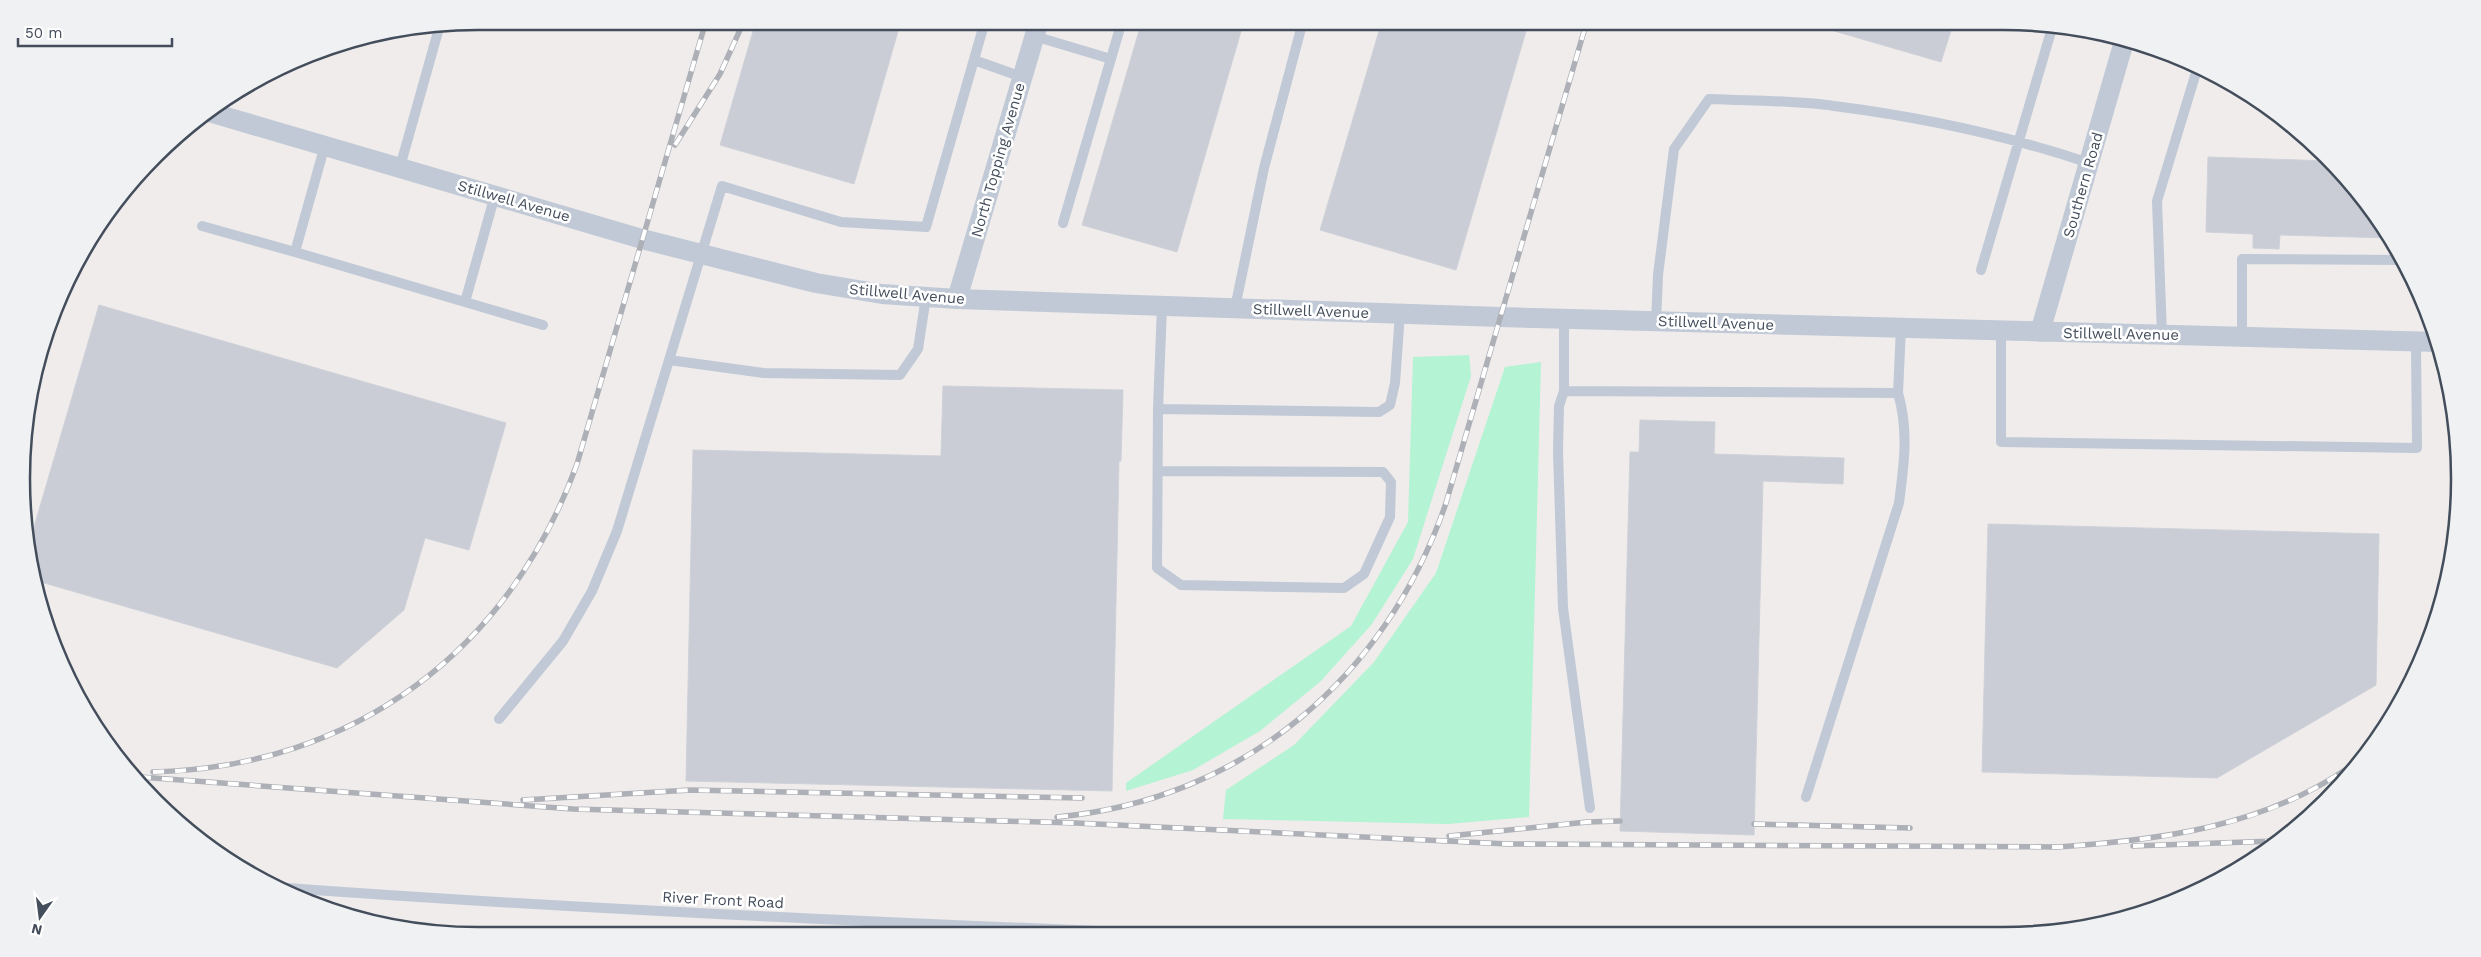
<svg xmlns="http://www.w3.org/2000/svg" width="2481" height="957" viewBox="0 0 2481 957" font-family="'Work Sans',sans-serif">
  <style>
    .green { fill: #b4f3d3 }
    .building { fill: #cacdd5; stroke: #cfd1d9 }
    .lines { fill: none; stroke-linecap: round; stroke-linejoin: round }
    .service { stroke: #c0c9d5; stroke-width: 10 }
    .minor { stroke: #c0c9d5; stroke-width: 20 }
    .rail-casing { stroke: #adb0b7; stroke-width: 5.5 }
    .rail { stroke: #fff; stroke-width: 4; stroke-dasharray: 11; stroke-linecap: butt }
    .labels { text-anchor: middle; dominant-baseline: central; stroke-width: 5; stroke-linejoin: round; paint-order: stroke }
    .street-label { font-size: 15px; fill: #434d5b; stroke: #fff }
    .rim { fill: none; stroke: #434d5b; stroke-width: 2.5 }
  </style>
  <rect width="100%" height="100%" fill="#efeceb"/>
  <path class="green" d="M1469,355L1471,376L1413,559L1372,624L1321,681L1260,731L1193,770L1126,791V783L1351,626L1408,522L1413,357Z
    M1541,362L1529,817L1448,824L1223,819L1226,790L1294,745L1374,662L1436,573L1505,367Z"/>
  <path class="building" d="M756,21H901L854,184L720,145Z
    M1142,21H1244L1177,252L1082,225Z
    M1382,21H1529L1456,270L1320,230Z
    M1817,21H1954L1941,62L1817,26Z
    M2208,157L2329,161L2346,177L2390,238L2280,235L2279,249L2253,248V234L2206,232Z
    M99,305L506,423L469,550L425,538L404,610L337,668L34,580L30,568L29,544Z
    M943,386L1123,390L1121,461H1119L1112,791L686,781L693,450L941,456Z
    M1640,420L1715,422L1714,454L1844,458L1843,484L1763,481L1754,835L1620,831L1630,452H1639Z
    M1988,524L2379,534L2376,685L2217,778L1982,772Z"/>
  <g class="lines">
    <path class="service" d="M1034,36L1111,59
      M974,60L1022,77
      M325,145L295,252L465,302L495,195
      M400,167L439,28
      M1063,223L1122,21
      M202,226L295,252
      M1981,270L2052,28
      M465,302L543,325
      M1162,306L1158,409L1379,412L1390,405L1395,383L1400,313
      M1235,308L1264,168L1303,21
      M1564,319V391L1898,393L1901,328
      M1656,322L1658,275L1674,149L1709,99C1751,101 1794,100 1834,106C1921,117 2006,135 2089,163
      M2001,331V442L2417,448L2416,342
      M2162,335L2157,201L2198,66
      M2242,337V259L2403,260
      M669,360L764,373L900,375L918,349L926,297
      M1564,391L1559,406L1558,452L1563,608L1590,808
      M1158,471L1383,472L1391,482L1390,517L1364,574L1344,588L1181,585L1157,568L1158,409
      M499,719L563,641L592,591L617,531L722,186L841,222L926,227L985,21
      M1806,797L1899,503C1904,464 1909,431 1898,393
      M273,887C572,909 872,922 1172,934"/>
    <path class="minor" d="M209,112L642,239L816,283L882,294L957,299L1500,317L2438,342
      M957,299L1039,21
      M2040,332L2125,38"/>
    <g class="rail-casing">
      <path id="rail" d="M675,145L720,74L744,21
        M153,772C354,767 509,651 577,464L706,21
        M140,777L573,809L1076,823L1508,844L2058,847C2160,840 2262,827 2348,768
        M523,800L690,790L1082,798
        M1057,817C1243,800 1386,678 1446,503L1587,21
        M1754,824L1910,828
        M1449,836L1587,822L1620,821
        M2133,846L2275,841"/>
    </g>
    <use href="#rail" class="rail"/>
  </g>
  <g class="labels">
    <g class="street-label">
      <text transform="translate(998 160) rotate(-74)">North Topping Avenue</text>
      <text transform="translate(2083 185) rotate(-74)">Southern Road</text>
      <text transform="translate(514 201) rotate(16)">Stillwell Avenue</text>
      <text transform="translate(907 294) rotate(5)">Stillwell Avenue</text>
      <text transform="translate(1311 311) rotate(2)">Stillwell Avenue</text>
      <text transform="translate(1716 323) rotate(2)">Stillwell Avenue</text>
      <text transform="translate(2121 334) rotate(1)">Stillwell Avenue</text>
      <text transform="translate(723 900) rotate(3)">River Front Road</text>
    </g>
  </g>
  <path d="M0 0H2481V957H0ZM478 30H2003A448 448 0 0 1 2451 478V479A448 448 0 0 1 2003 927H478A448 448 0 0 1 30 479V478A448 448 0 0 1 478 30Z" fill="#f0f1f2" fill-rule="evenodd"/>
  <path class="rim" d="M478 30H2003A448 448 0 0 1 2451 478V479A448 448 0 0 1 2003 927H478A448 448 0 0 1 30 479V478A448 448 0 0 1 478 30Z"/>
  <g transform="translate(40 917) rotate(194)" stroke="#ffffff" stroke-width="4" paint-order="stroke">
  <path d="M0-4L9 19L0 12L-9 19Z" fill="#434d5b"/>
  <text y="-8" font-size="14" font-weight="bold" text-anchor="middle" fill="#434d5b">N</text>
  </g>
  <path d="M18 38v8h154v-8" fill="none" stroke="#434d5b" stroke-width="2.5"/>
  <text x="25" y="38" font-size="15" fill="#434d5b" stroke="#ffffff" stroke-width="4" paint-order="stroke">50 m</text>
</svg>
